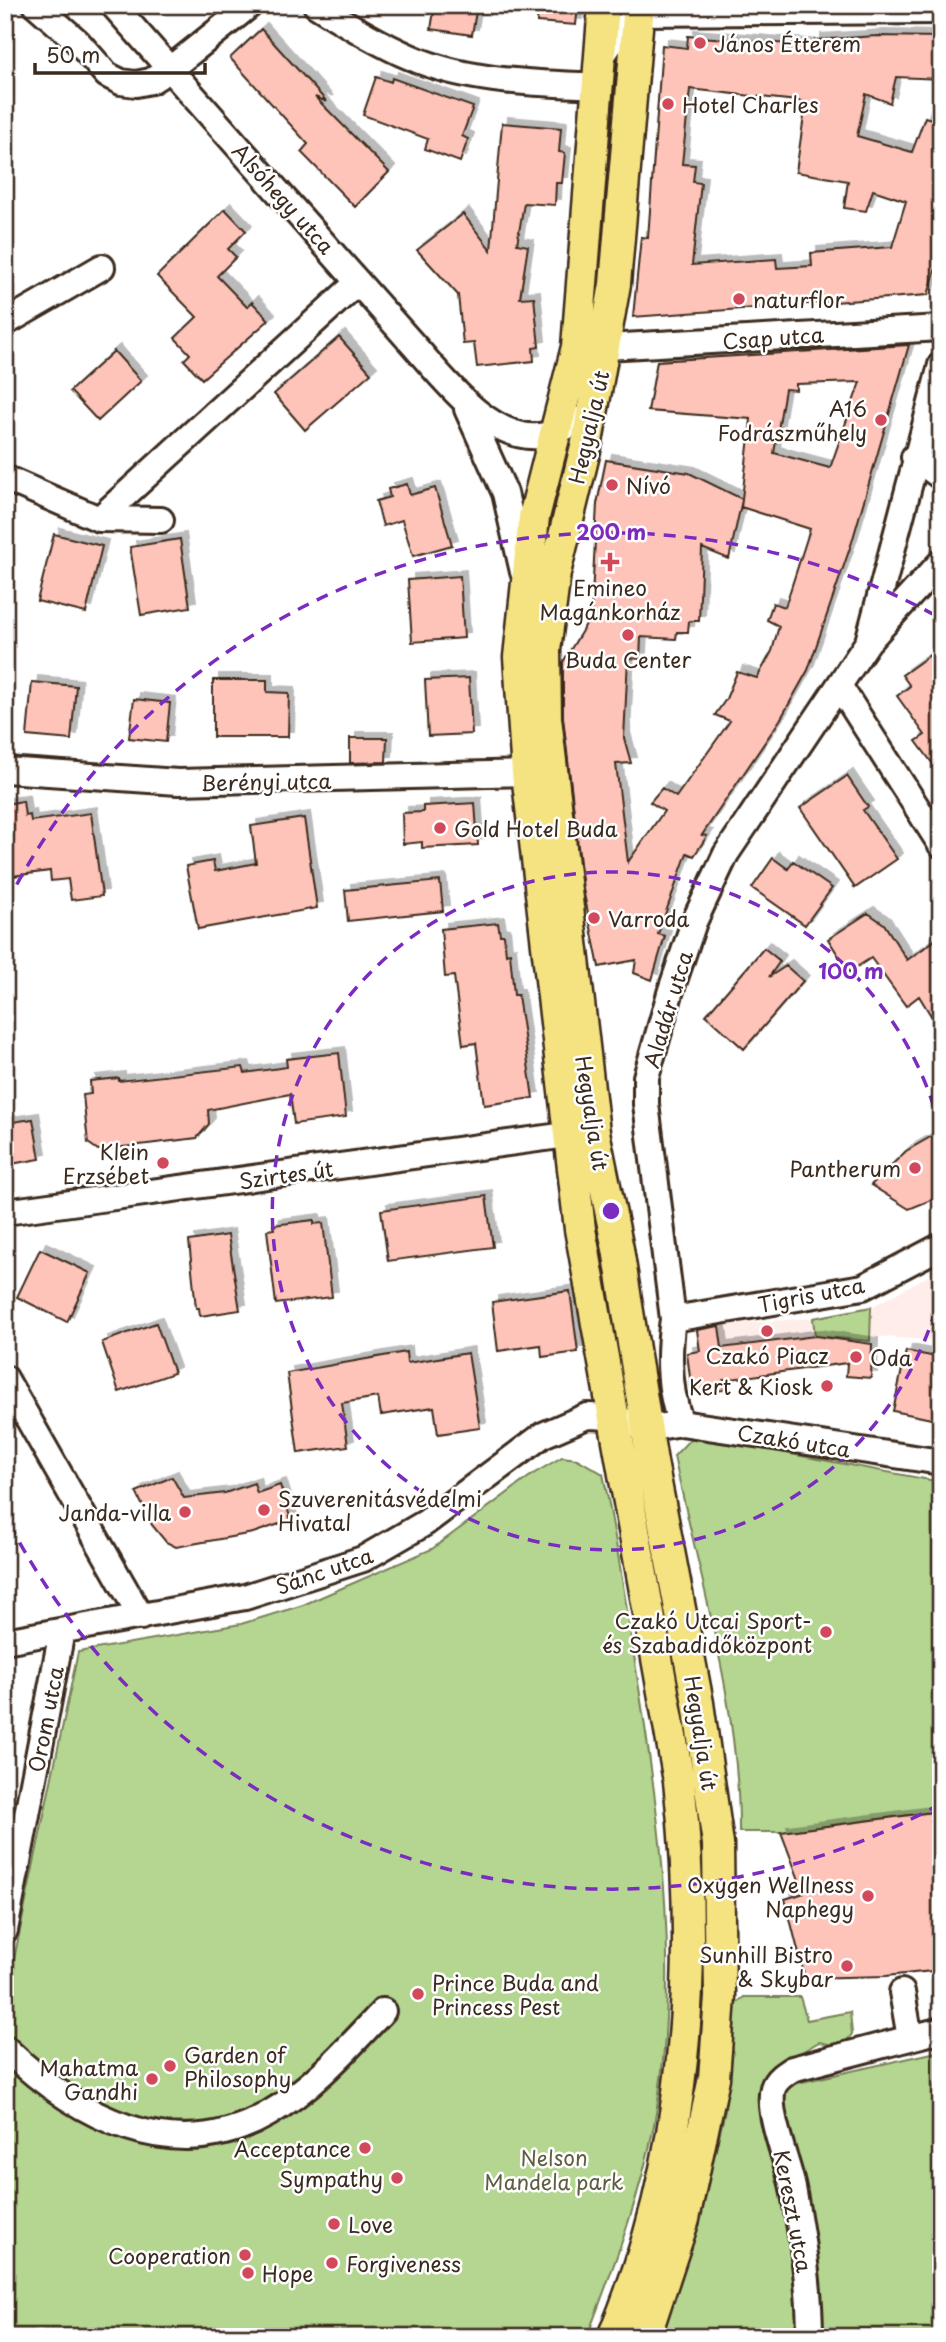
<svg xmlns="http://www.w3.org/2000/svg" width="946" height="2342" viewBox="0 0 946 2342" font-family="'Playpen Sans',sans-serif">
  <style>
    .built { fill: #ffedea }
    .green { fill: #b4d691; stroke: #788058; stroke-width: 2 }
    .building { fill: #ffc4b9; stroke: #3b2a1e; stroke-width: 2; fill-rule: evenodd; filter: url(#shadow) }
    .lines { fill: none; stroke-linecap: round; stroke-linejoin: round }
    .minor-casing { stroke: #3b2a1e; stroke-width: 30 }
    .major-casing { stroke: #3b2a1e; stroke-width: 35 }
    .minor { stroke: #fff; stroke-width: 24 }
    .major { stroke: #f5e382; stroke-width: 30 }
    .ring { fill: none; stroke: #7b2cbf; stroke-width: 3.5; stroke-dasharray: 12 9 }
    .poi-dot { fill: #d1495b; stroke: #fff; stroke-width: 2.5 }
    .labels { text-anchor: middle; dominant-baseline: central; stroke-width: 5; stroke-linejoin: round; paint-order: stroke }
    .poi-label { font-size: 21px; fill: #3b2a1e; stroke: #fff; text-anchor: start }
    .street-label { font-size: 21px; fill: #3b2a1e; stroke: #fff }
    .park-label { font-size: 21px; fill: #5f5e40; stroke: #fff }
    .centre { fill: #7b2cbf; stroke: #fff; stroke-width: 3.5 }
    .ring-label { font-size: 21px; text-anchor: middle; font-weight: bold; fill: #7b2cbf; stroke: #fff; stroke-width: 5; stroke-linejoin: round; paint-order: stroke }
  </style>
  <defs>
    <filter id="shadow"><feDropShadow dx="6" dy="-6" stdDeviation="0" flood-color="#0004"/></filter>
  </defs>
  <rect width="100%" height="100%" fill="#fff"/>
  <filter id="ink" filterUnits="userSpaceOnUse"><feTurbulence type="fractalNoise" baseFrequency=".0143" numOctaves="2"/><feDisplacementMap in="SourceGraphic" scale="14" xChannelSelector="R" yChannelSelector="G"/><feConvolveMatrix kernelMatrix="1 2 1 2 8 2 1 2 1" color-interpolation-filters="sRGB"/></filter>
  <g filter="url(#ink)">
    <path class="built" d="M941,1269V1341L870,1336L871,1307Z
      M813,1318L815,1336L722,1348L719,1325Z"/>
    <path class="green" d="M871,1307L870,1341L815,1336L813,1318Z
      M693,1436L941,1482V1811L781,1832H739C740,1706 700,1580 674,1456Z
      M562,1457L577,1459L603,1474C618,1545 628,1617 639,1688C662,1832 681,1980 654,2125C640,2198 613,2268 587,2337H5V2002L78,1652L241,1624L303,1605L432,1549L533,1474Z
      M744,1997H800L807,2020L850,2012L852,2034L842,2047L819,2042L795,2056L785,2086L941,2051V2337H658L695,2235L725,2111L733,2006Z"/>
    <path class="building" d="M435,5H477L472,35L431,29Z
      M538,5H578L576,25L537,22Z
      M261,29L327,102L315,97L389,172L355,207L301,152L308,144L230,58Z
      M688,36L815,46V40L877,36L941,37V79L896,77L890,103L866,94L857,136L912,152L925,117L941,122V251L928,295L633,317L641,237L648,238L662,45L687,48ZM690,89L806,102L796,172L848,181L844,208L866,211L873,190L906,201L892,247L811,253L812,266L777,268L776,259L692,265L701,183L693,182L695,165L682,164Z
      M376,77L391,82L392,78L473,107L462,136L468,139L460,162L425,149L428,139L363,115Z
      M502,123L561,128L559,152L565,153L562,183H556L555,205L524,203L517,244L528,246L520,298L534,297L539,347L533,348L534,361L477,367L474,343L463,344L458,295L417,250L463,214L491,250Z
      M225,209L246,231L228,249L236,257L217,276L247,307L252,302L269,320L202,379L184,360L190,354L175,338L197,317L157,276Z
      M339,337L371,373L305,430L274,394Z
      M909,345L852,542L808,670L780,720L702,835L707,836L694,856L687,853L658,934L665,936L652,980L634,973L636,960L599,967L583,889L563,717V662L591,616L597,504L606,460L689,473L742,499L751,419L648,411L657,361ZM860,382L830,468L774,453L785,389L796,390V384ZM742,500L741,507L810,529L785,607L773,603L767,620L779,626L772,651L757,678L737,672L726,699L715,715L730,721L676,797L662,788L650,802L664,811L628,862L616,764L631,763L624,738L628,658L640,659L641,637L676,639L677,632H688L689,621H699L702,548L729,559Z
      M114,351L141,381L98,421L70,391Z
      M407,484L410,495L435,488L452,545L413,556L402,520L383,526L376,501L390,497L388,489Z
      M54,534L102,546L86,613L37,601Z
      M180,539L190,607L141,615L130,547Z
      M460,576L464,638L412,642L408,580Z
      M941,647V775L916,741L925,735L897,696L910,686L902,675Z
      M469,678L472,734L428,736L425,680Z
      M213,680H267V692L289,693L288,737H213Z
      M32,682L76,686L71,740L27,736Z
      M134,699L170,703L166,742L129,738Z
      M350,738H387L386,762L350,763Z
      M847,776L868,807L863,810L897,859L855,888L800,808Z
      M23,801L25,816L30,815L31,821L91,813L102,896L71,900L68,879L51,881L50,871L5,877V804Z
      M475,803L478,845L422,848V842L403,844L402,813L423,812V806Z
      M304,818L317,908L198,929L186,866L213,861L215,871L256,863L251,826Z
      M773,858L788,869L793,861L832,888L805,925L752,888Z
      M440,881L443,911L348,921L345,890Z
      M868,913L884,924L907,960L941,936V1032L919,996L906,1006L871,958L849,972L828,939Z
      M498,923L500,935H504L506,954L510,953L514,995H518L533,1098L484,1105L476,1043L463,1045L454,976L445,977L441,929Z
      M764,948L780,961L769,977L786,966L803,981L744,1049L706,1015Z
      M339,1053L346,1117L294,1124L290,1094L208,1110L209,1124L197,1138L98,1150L88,1143L83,1095L91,1094L90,1081L119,1078V1081L243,1067L245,1073L287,1067L286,1059Z
      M33,1119L40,1159L5,1165V1123Z
      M941,1131V1196L909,1209L871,1185L906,1151Z
      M486,1196L493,1247L388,1261L381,1210Z
      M314,1220V1224L323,1223L332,1297L276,1304L267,1230L274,1229L273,1225Z
      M228,1235L240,1310L200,1316L199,1308H196L189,1241Z
      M40,1249L90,1273L67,1322L17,1297Z
      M570,1291L578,1352L542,1357L541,1345L498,1351L492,1302Z
      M156,1323L174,1373L119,1392L102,1342Z
      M719,1326L722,1348L815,1336L872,1344L871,1378L846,1376L847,1363L723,1380L724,1390L692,1394L687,1353L700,1351L697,1330Z
      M906,1351L941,1358L936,1386L941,1387V1421L893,1411Z
      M406,1352L407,1363L468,1353L480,1428L438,1434L434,1407L381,1415L378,1397L342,1403L348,1446L298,1453L287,1373Z
      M172,1477L184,1498L225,1493L254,1483L257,1493L280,1485L291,1520L253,1533L176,1547L166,1542L152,1525L136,1492Z
      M941,1811V1970L886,1976L805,1978L785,1899L804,1893L781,1832Z"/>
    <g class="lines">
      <g class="minor-casing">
        <path id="minor" d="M36,5L77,41L107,75L121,82L136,84L151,81L170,69L250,5
          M113,5L409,340C440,374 488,441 539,436C558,434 576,421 593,413
          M316,5C346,24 377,43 410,57C469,83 537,83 600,86
          M601,58L617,34L638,13L941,11
          M5,323L102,267
          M606,347L941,328
          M467,409L505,493L523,572
          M914,457L941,477
          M5,478L99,519L161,520
          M99,519L358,282
          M869,638L941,365
          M840,687L941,845
          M5,770L178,782L527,773
          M5,1212L567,1135
          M673,1319L863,1287L941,1246
          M5,1378L141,1617
          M681,1423C668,1390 668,1354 673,1319L646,1104V1077L671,990L694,922L726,854L868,642L941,562
          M5,1641L245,1597L363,1559L425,1523L543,1435L587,1416L613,1417L647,1429L681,1423L941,1462
          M5,1930L62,1631
          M902,1992L910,2038
          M5,2048C76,2116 173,2169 268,2114C313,2088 348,2048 383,2011
          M810,2337C810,2287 802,2237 793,2188C788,2162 766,2112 773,2088C776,2079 784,2074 792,2069L941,2030"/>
      </g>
      <g class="major-casing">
        <path id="major" d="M604,5L577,347L534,517L519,657L527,773L580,1229L679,1781C700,1969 687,2160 613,2337
          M639,5L615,284L587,442L555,573L545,650L546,718L594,1132L618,1249L652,1462L698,1703L718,1844L720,1997L714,2078L684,2219L645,2337"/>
      </g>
      <use href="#minor" class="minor"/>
      <use href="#major" class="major"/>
    </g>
  </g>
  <g class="ring">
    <path d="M941 1290A339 339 0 1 1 941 1132"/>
    <path d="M940 1804A678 678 0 0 1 7 1519M7 903A678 678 0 0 1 940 618"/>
  </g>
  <g class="poi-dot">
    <circle cx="700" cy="43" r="7"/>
    <circle cx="668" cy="104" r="7"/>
    <circle cx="739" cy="299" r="7"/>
    <circle cx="881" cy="420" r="7"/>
    <circle cx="612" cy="485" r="7"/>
    <path d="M606.5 551.5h7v7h7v7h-7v7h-7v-7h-7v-7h7z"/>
    <circle cx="628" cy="635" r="7"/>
    <circle cx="440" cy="828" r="7"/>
    <circle cx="594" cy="918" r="7"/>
    <circle cx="163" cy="1163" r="7"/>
    <circle cx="915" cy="1168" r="7"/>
    <circle cx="767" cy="1331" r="7"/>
    <circle cx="856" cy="1357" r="7"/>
    <circle cx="827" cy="1386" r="7"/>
    <circle cx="264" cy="1510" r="7"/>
    <circle cx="185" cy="1512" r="7"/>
    <circle cx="826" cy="1632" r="7"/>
    <circle cx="868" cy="1896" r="7"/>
    <circle cx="847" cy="1966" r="7"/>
    <circle cx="418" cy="1994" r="7"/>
    <circle cx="170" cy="2066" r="7"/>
    <circle cx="152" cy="2079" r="7"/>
    <circle cx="365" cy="2148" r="7"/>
    <circle cx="397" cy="2178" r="7"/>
    <circle cx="334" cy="2224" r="7"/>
    <circle cx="245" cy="2255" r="7"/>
    <circle cx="332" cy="2263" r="7"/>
    <circle cx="248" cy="2273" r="7"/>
  </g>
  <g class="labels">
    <g class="poi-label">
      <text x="714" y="43">János Étterem</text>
      <text x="682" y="104">Hotel Charles</text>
      <text x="753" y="299">naturflor</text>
      <text x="867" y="408" text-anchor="end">A16<tspan x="867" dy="24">Fodrászműhely</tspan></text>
      <text x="626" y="485">Nívó</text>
      <text x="610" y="587" text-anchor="middle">Emineo<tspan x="610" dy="24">Magánkorház</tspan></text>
      <text x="628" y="659" text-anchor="middle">Buda Center</text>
      <text x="454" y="828">Gold Hotel Buda</text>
      <text x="608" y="918">Varroda</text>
      <text x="149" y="1151" text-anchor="end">Klein<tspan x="149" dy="24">Erzsébet</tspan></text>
      <text x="901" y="1168" text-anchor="end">Pantherum</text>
      <text x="767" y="1355" text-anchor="middle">Czakó Piacz</text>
      <text x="870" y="1357">Oda</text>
      <text x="813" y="1386" text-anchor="end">Kert &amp; Kiosk</text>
      <text x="278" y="1498">Szuverenitásvédelmi<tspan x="278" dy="24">Hivatal</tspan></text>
      <text x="171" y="1512" text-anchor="end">Janda-villa</text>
      <text x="812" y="1620" text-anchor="end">Czakó Utcai Sport-<tspan x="812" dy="24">és Szabadidőközpont</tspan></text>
      <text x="854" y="1884" text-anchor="end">Oxygen Wellness<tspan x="854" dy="24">Naphegy</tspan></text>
      <text x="833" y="1954" text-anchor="end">Sunhill Bistro<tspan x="833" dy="24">&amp; Skybar</tspan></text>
      <text x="432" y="1982">Prince Buda and<tspan x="432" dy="24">Princess Pest</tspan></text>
      <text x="184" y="2054">Garden of<tspan x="184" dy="24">Philosophy</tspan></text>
      <text x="138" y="2067" text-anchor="end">Mahatma<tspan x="138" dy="24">Gandhi</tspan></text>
      <text x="351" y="2148" text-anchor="end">Acceptance</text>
      <text x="383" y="2178" text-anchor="end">Sympathy</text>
      <text x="348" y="2224">Love</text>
      <text x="231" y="2255" text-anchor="end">Cooperation</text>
      <text x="346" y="2263">Forgiveness</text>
      <text x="262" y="2273">Hope</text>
    </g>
    <g class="street-label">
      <text transform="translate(284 198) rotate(48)">Alsóhegy utca</text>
      <text transform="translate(773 337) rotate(-4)">Csap utca</text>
      <text transform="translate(588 427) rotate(-77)">Hegyalja út</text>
      <text transform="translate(266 781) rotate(-1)">Berényi utca</text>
      <text transform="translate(667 1009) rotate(-73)">Aladár utca</text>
      <text transform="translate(593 1113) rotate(81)">Hegyalja út</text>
      <text transform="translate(286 1174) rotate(-8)">Szirtes út</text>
      <text transform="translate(811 1294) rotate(-11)">Tigris utca</text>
      <text transform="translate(794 1440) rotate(9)">Czakó utca</text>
      <text transform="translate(324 1570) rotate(-19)">Sánc utca</text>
      <text transform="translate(45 1719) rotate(-79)">Orom utca</text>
      <text transform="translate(702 1733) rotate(81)">Hegyalja út</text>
      <text transform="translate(794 2211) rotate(79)">Kereszt utca</text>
    </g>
    <g class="park-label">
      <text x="554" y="2157">Nelson<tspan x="554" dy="24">Mandela park</tspan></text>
    </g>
  </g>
  <circle cx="611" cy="1211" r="10" class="centre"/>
  <g class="ring-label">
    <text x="611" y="540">200 m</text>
    <text x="851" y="979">100 m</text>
  </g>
  <rect width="946" height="2342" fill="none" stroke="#fff" stroke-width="28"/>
  <rect x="14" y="14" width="918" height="2314" fill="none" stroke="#3b2a1e" stroke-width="2.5" filter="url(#ink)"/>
  <path d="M35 63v10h170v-10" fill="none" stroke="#3b2a1e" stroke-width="3.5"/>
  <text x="46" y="63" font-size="21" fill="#3b2a1e" stroke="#ffffff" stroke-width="5" paint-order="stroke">50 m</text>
</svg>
